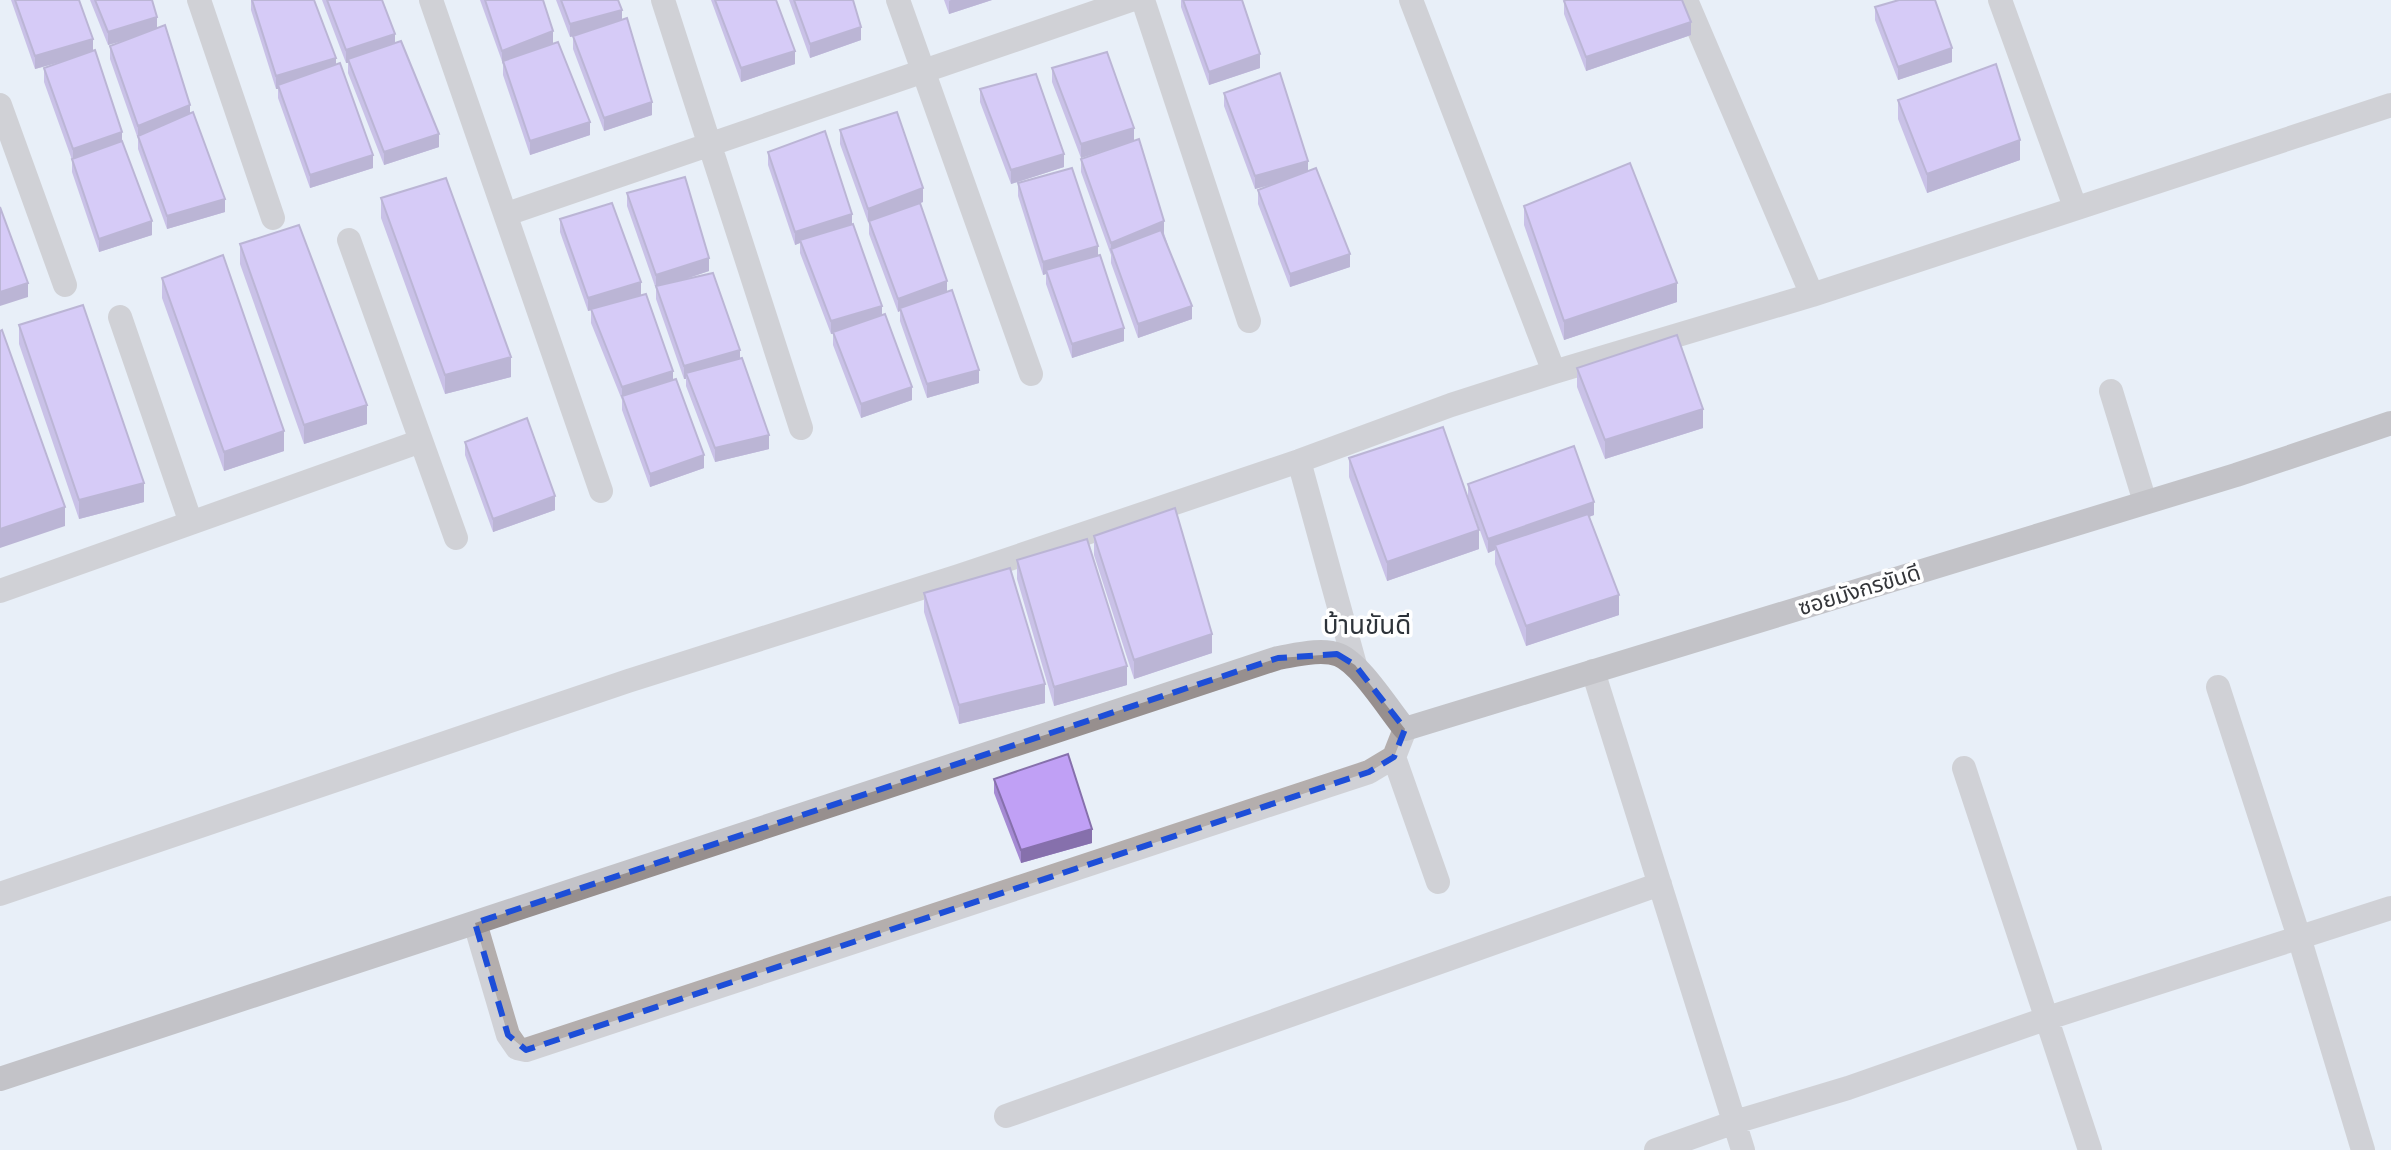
<svg xmlns="http://www.w3.org/2000/svg" width="2391" height="1150" viewBox="0 0 2391 1150" font-family="'IBM Plex Sans','Noto Sans Thai',sans-serif">
  <style>
    .lines { fill: none; stroke-linecap: round; stroke-linejoin: round }
    .street { stroke: #b4aead; stroke-width: 24 }
    .secondary { stroke: #978f8e; stroke-width: 24 }
    .wall { fill: #a58ad3 }
    .shaded-wall { fill: #8670ac }
    .building { fill: #c0a0f5; stroke: #8670ac; stroke-width: 2 }
    .marked { fill: none; stroke: #1d4ed8; stroke-width: 6; stroke-dasharray: 16 10; stroke-linejoin: round }
    .labels { text-anchor: middle; dominant-baseline: central; stroke-width: 7; stroke-linejoin: round; paint-order: stroke }
    .street-label { font-size: 22px; fill: #34363a; stroke: #fff }
    .quarter-label { font-size: 26px; fill: #2d333a; stroke: #fff }
  </style>
  <rect width="100%" height="100%" fill="#e8eff8"/>
  <g class="lines">
    <path class="street" d="M199,0L273,218
      M431,0L601,491
      M663,0L801,428
      M898,0L1031,374
      M1143,0L1249,321
      M1411,0L1554,372
      M1686,0L1812,295
      M2000,0L2075,207
      M0,105L65,285
      M507,214L1131,0
      M349,240L456,538
      M120,317L191,523
      M2111,391L2145,502
      M1299,461L1355,665
      M0,591L421,441
      M1593,671L1743,1150
      M2218,687L2299,937L2363,1150
      M1394,757L1438,882
      M1964,768L2090,1150
      M0,894L628,681L959,576L1299,461L1451,405L1554,372L1812,295L2391,105
      M475,923L508,1035L517,1048L526,1050C808,959 1087,863 1369,772L1394,757L1405,729
      M1006,1116L1660,884
      M1656,1150L1735,1122L1848,1088L2048,1018L2391,908"/>
    <path class="secondary" d="M0,1079L1278,658C1296,655 1322,648 1339,655C1361,664 1389,710 1405,729L2236,475L2391,423"/>
  </g>
  <path class="wall" d="M11,0H79L93,51L152,235L99,252L72,172V160L44,82V68L66,60L35,69Z
    M90,0H152L157,28L190,113L225,212L167,229L138,149V139L110,59V46L125,40L108,45Z
    M251,0H314L336,65L373,168L310,188L278,98V89H276L251,10Z
    M322,0H382L395,43L439,147L384,165L348,73V63H346Z
    M480,0H543L553,44L590,135L530,155L503,75V64Z
    M556,0H618L622,20L652,115L604,131L573,49V36L570,37Z
    M711,0H776L795,64L741,82Z
    M789,0H853L861,40L810,58Z
    M944,0H992L949,14Z
    M1181,0H1242L1260,68L1209,85L1181,7Z
    M1564,1L1691,35L1586,71L1564,14Z
    M1875,7L1952,62L1898,80L1875,20Z
    M1052,68L1134,141L1192,319L1138,338L1111,263V255L1081,172V159L1119,146L1081,158L1052,82Z
    M980,89L1064,167L1011,184L980,102Z
    M1224,93L1308,171L1350,267L1290,287L1258,204V190L1281,182L1255,189L1224,106Z
    M1898,100L2020,160L1927,193L1898,119Z
    M840,130L923,202L902,209L947,292L979,383L927,398L900,321V311L898,312L869,234V222H868L840,144Z
    M768,152L852,224L882,315L912,400L861,418L833,345V334H831L800,253V243L795,245L768,165Z
    M1018,183L1098,256L1124,341L1072,358L1046,284V274L1043,275L1018,196Z
    M627,193L709,271L682,280L740,358L769,449L715,462L686,386V379H684L656,299V289L627,206Z
    M381,198L511,377L445,394L381,218Z
    M1524,206L1677,302L1564,340L1524,225Z
    M560,219L641,296L673,380L704,468L650,487L622,410V400L591,323V310L588,311L560,232Z
    M240,244L367,424L304,444L240,264Z
    M162,278L284,451L224,471L162,298Z
    M19,325L144,502L79,519L19,344Z
    M1577,368L1703,428L1605,459L1577,387Z
    M465,442L555,510L493,532L465,455Z
    M1349,458L1479,549L1387,581L1349,477Z
    M1468,484L1594,515L1589,517L1619,615L1526,646L1495,564V550L1488,553L1468,497Z
    M1094,536L1212,653L1134,679L1094,555Z
    M1017,560L1127,685L1054,706L1017,579Z
    M924,593L1045,703L959,724L924,612Z
    M994,779L1092,843L1021,863L994,793Z"/>
  <path class="shaded-wall" d="M951,0H992L949,14V1Z
    M622,10V23L570,37V24Z
    M157,17V31L108,45V32Z
    M1691,22V35L1586,71V57Z
    M861,27V40L810,58V44Z
    M553,31V45L503,61L502,65V51Z
    M395,34V47L348,59V63H346V50Z
    M93,39V53L35,69V56Z
    M1952,48V62L1898,80V67Z
    M795,51V64L741,82V68Z
    M1260,54V68L1209,85V72Z
    M336,58V71L278,85V89H276V76Z
    M652,102V115L604,131V118Z
    M190,105V119L138,136V139V126Z
    M590,122V135L530,155V141Z
    M1134,128V141L1081,158V144Z
    M122,132V146L73,163V149Z
    M439,134V147L384,165V152Z
    M2020,140V160L1927,193V174Z
    M1064,154V167L1011,184V170Z
    M373,155V168L310,188V175Z
    M1308,161V174L1255,189V176Z
    M923,188V202L868,222V209Z
    M225,199V212L167,229V216Z
    M852,214V227L800,240V243L795,245V232Z
    M152,221V235L99,252V239Z
    M1164,221V235L1111,250V243Z
    M1098,246V259L1046,270V274L1043,275V262Z
    M1350,254V267L1290,287V274Z
    M709,258V271L656,289V275Z
    M947,281V294L900,308V311L898,312V299Z
    M641,282V296L588,311V298Z
    M28,283V297L0,306V292Z
    M1677,283V302L1564,340V321Z
    M882,306V319L831,334V321Z
    M1192,306V319L1138,338V324Z
    M1124,328V341L1072,358V344Z
    M740,350V363L686,373V379H684V366Z
    M511,357V377L445,394V375Z
    M979,370V383L927,398V384Z
    M673,371V385L622,396V400V387Z
    M912,387V400L861,418V404Z
    M367,405V424L304,444V425Z
    M1703,409V428L1605,459V440Z
    M284,431V451L224,471V452Z
    M769,435V449L715,462V448Z
    M704,455V468L650,487V474Z
    M144,483V502L79,519V500Z
    M555,496V510L493,532V519Z
    M1594,502V515L1497,550L1495,545V550L1488,553V539Z
    M65,507V526L0,548V529Z
    M1479,530V549L1387,581V562Z
    M1619,595V615L1526,646V626Z
    M1212,634V653L1134,679V660Z
    M1127,666V685L1054,706V687Z
    M1045,684V703L959,724V705Z
    M1092,829V843L1021,863V850Z"/>
  <path class="building" d="M15,0H79L93,39L35,56Z
    M95,0H152L157,17L108,32Z
    M252,0H314L336,58L276,76Z
    M327,0H382L395,34L346,50Z
    M485,0H543L553,31L502,51Z
    M561,0H618L622,10L570,24Z
    M715,0H776L795,51L741,68Z
    M794,0H853L861,27L810,44Z
    M1183,0H1242L1260,54L1209,72Z
    M1566,0H1682L1691,22L1586,57L1564,1Z
    M1899,0H1935L1952,48L1898,67L1875,7Z
    M627,18L652,102L604,118L573,36Z
    M165,25L190,105L138,126L110,46Z
    M401,41L439,134L384,152L348,59Z
    M558,42L590,122L530,141L503,61Z
    M95,50L122,132L73,149L44,68Z
    M1107,52L1134,128L1081,144L1052,68Z
    M340,63L373,155L310,175L278,85Z
    M1996,64L2020,140L1927,174L1898,100Z
    M1280,73L1308,161L1255,176L1224,93Z
    M1036,74L1064,154L1011,170L980,89Z
    M193,112L225,199L167,216L138,136Z
    M897,112L923,188L868,209L840,130Z
    M825,131L852,214L795,232L768,152Z
    M1139,139L1164,221L1111,243L1081,159Z
    M122,141L152,221L99,239L72,159Z
    M1630,163L1677,283L1564,321L1524,206Z
    M1072,168L1098,246L1043,262L1018,183Z
    M1316,168L1350,254L1290,274L1258,190Z
    M685,177L709,258L656,275L627,193Z
    M446,178L511,357L445,375L381,198Z
    M612,203L641,282L588,298L560,219Z
    M920,203L947,281L898,299L869,221Z
    M0,207L28,283L0,292Z
    M853,224L882,306L831,321L800,240Z
    M299,225L367,405L304,425L240,244Z
    M1161,230L1192,306L1138,324L1111,249Z
    M223,255L284,431L224,452L162,278Z
    M1100,255L1124,328L1072,344L1046,270Z
    M713,273L740,350L684,366L656,286Z
    M952,290L979,370L927,384L900,308Z
    M646,294L673,371L622,387L591,309Z
    M83,305L144,483L79,500L19,325Z
    M885,314L912,387L861,404L833,332Z
    M2,330L65,507L0,529V331Z
    M1677,335L1703,409L1605,440L1577,368Z
    M742,358L769,435L715,448L686,373Z
    M676,379L704,455L650,474L622,396Z
    M527,418L555,496L493,519L465,442Z
    M1443,427L1479,530L1387,562L1349,458Z
    M1574,446L1594,502L1488,539L1468,484Z
    M1175,508L1212,634L1134,660L1094,536Z
    M1588,514L1619,595L1526,626L1495,545Z
    M1087,539L1127,666L1054,687L1017,560Z
    M1010,568L1045,684L959,705L924,593Z
    M1068,754L1092,829L1021,850L994,779Z"/>
  <path d="M0 0H2391V1150H0ZM1337,654L1355,665L1405,729L1394,757L1369,772L526,1050L508,1035L475,923L1278,658Z" fill="#e8eff8" fill-opacity=".55" fill-rule="evenodd"/>
  <path class="marked" d="M1337,654L1355,665L1405,729L1394,757L1369,772L526,1050L508,1035L475,923L1278,658Z"/>
  <g class="labels">
    <g class="street-label">
      <text transform="translate(1859 589) rotate(-17)">ซอยมังกรขันดี</text>
    </g>
    <g class="quarter-label">
      <text x="1367" y="624">บ้านขันดี</text>
    </g>
  </g>
</svg>
